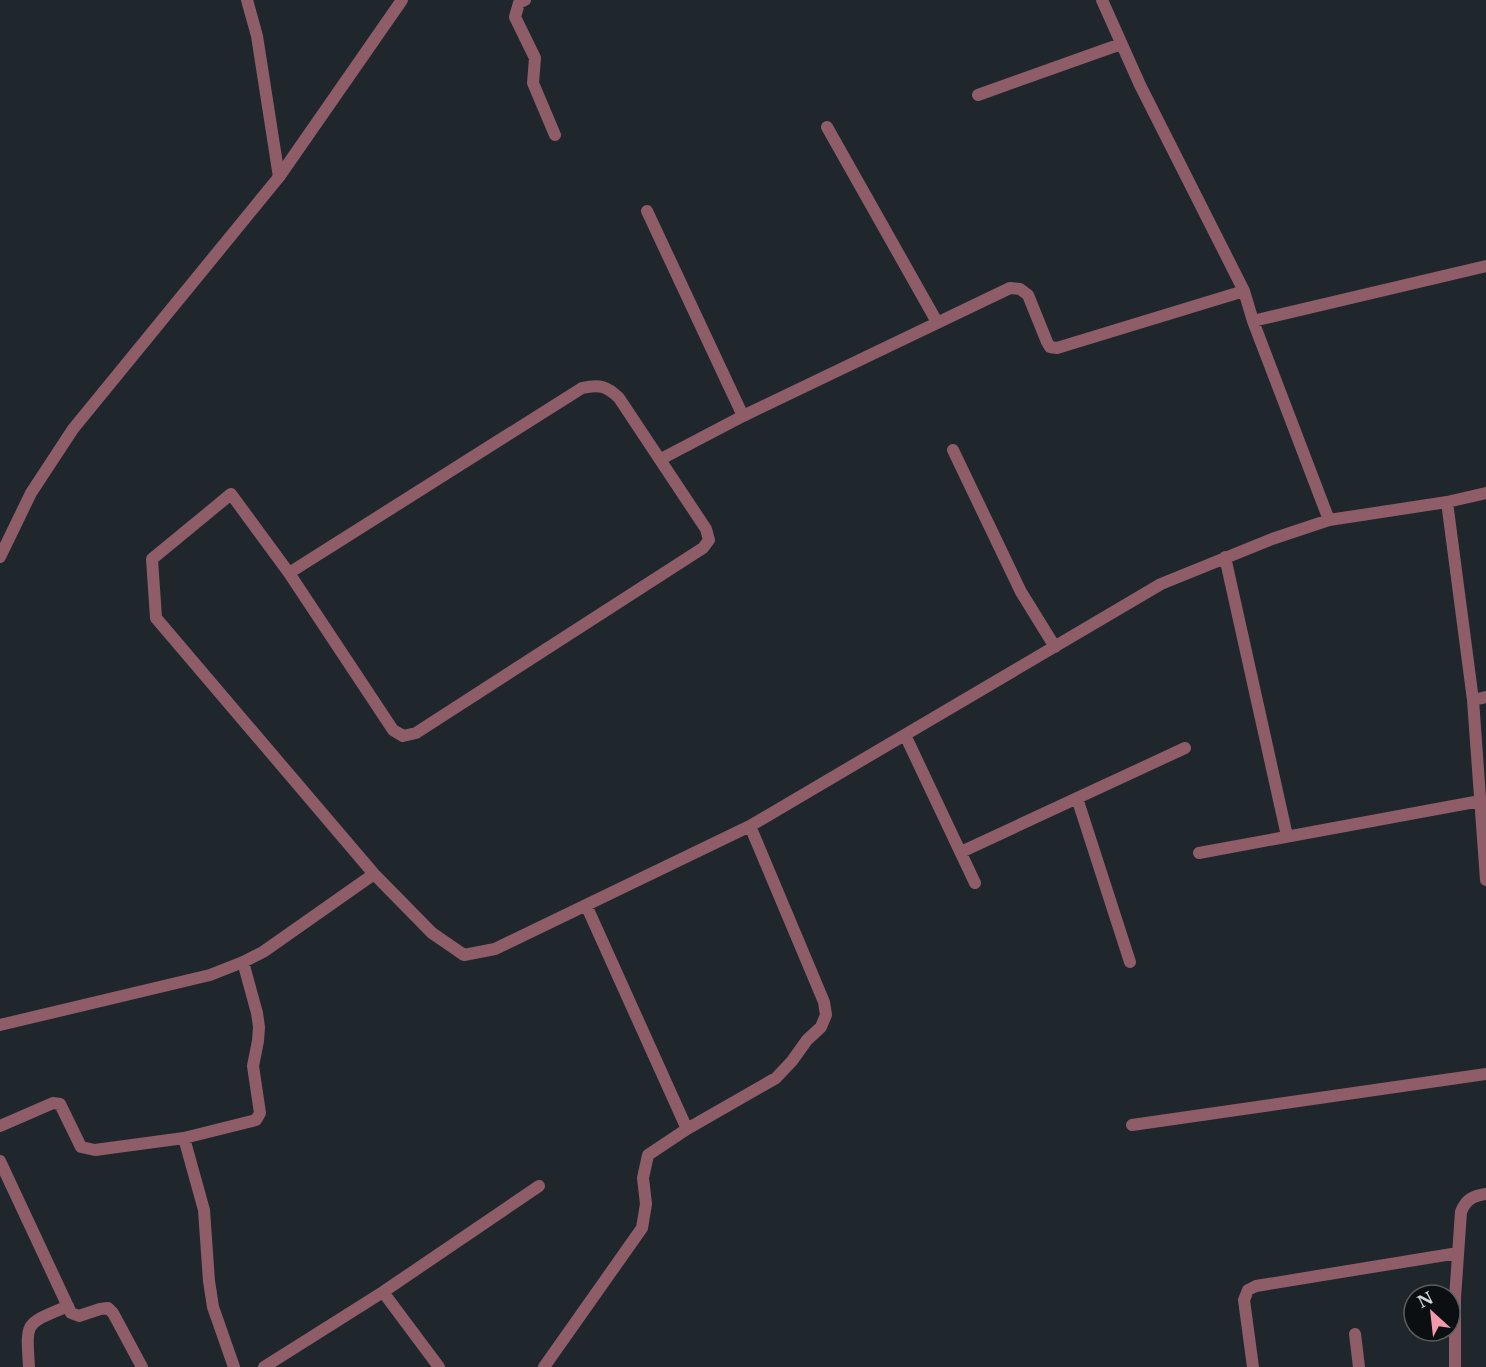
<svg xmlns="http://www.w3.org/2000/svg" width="1486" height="1367" viewBox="0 0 1486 1367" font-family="'Libre Baskerville',serif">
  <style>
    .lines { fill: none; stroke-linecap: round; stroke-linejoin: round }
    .minor { stroke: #8e5d67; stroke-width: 12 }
    .tertiary { stroke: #8e5d67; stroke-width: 12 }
  </style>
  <rect width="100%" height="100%" fill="#1f272c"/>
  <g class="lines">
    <path class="minor" d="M247,0L257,36L279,177
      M525,0L519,3L515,17L535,58L533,83L555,135
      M1102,0L1140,85L1244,291L1253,321L1329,520
      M978,95L1121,44
      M827,127L937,322
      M647,211L743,416
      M1253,321L1486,266
      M953,450L1021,592L1055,647
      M661,459L743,416L1010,288L1020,289L1028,295L1047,342L1050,347L1057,348L1244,291
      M1447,502L1473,700L1486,880
      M1225,557L1287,836
      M289,573L582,388C599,384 607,386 619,398L706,529L709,540L703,548L416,733L403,736L393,730L289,573L231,494L152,559L156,618L374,874L432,933L464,955L495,949L750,826L1161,584L1272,539L1329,520L1447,502L1486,493
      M1473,700L1486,697
      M905,735L975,883
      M1077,798L1130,962
      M961,852L1185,748
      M1199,853L1480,801
      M586,905L687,1129
      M0,1025L210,975L243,962L263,952L374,874
      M1132,1125L1486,1074
      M0,1126L53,1103L60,1104L81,1147L95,1150L184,1138L256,1120L260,1113L253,1066L258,1041L259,1027L257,1013L243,962
      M184,1138L204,1210L209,1281L213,1307L234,1367
      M0,1161L71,1313L79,1316L100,1309L108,1308L113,1313L142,1367
      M383,1292L439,1367
      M1355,1334L1359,1367
      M29,1367C26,1319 25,1325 68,1306
      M264,1367L383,1292L539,1186
      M544,1367L642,1228L646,1204L643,1178L648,1155L687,1129L776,1078L792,1061L807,1040L821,1027L826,1015L824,1002L750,826
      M1253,1367L1244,1300L1248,1290L1256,1286L1458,1253
      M1455,1367V1298L1461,1212C1466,1199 1473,1196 1486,1194"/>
    <path class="tertiary" d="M0,557L31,493L73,429L279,177L402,0"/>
  </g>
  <g transform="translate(1432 1313) rotate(333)"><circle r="28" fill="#0c0f12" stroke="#5b5f62" stroke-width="1.5"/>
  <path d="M0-4.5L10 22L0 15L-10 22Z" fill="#f29aac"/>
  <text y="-9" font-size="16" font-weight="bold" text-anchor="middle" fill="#d1d6d9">N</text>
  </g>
</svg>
